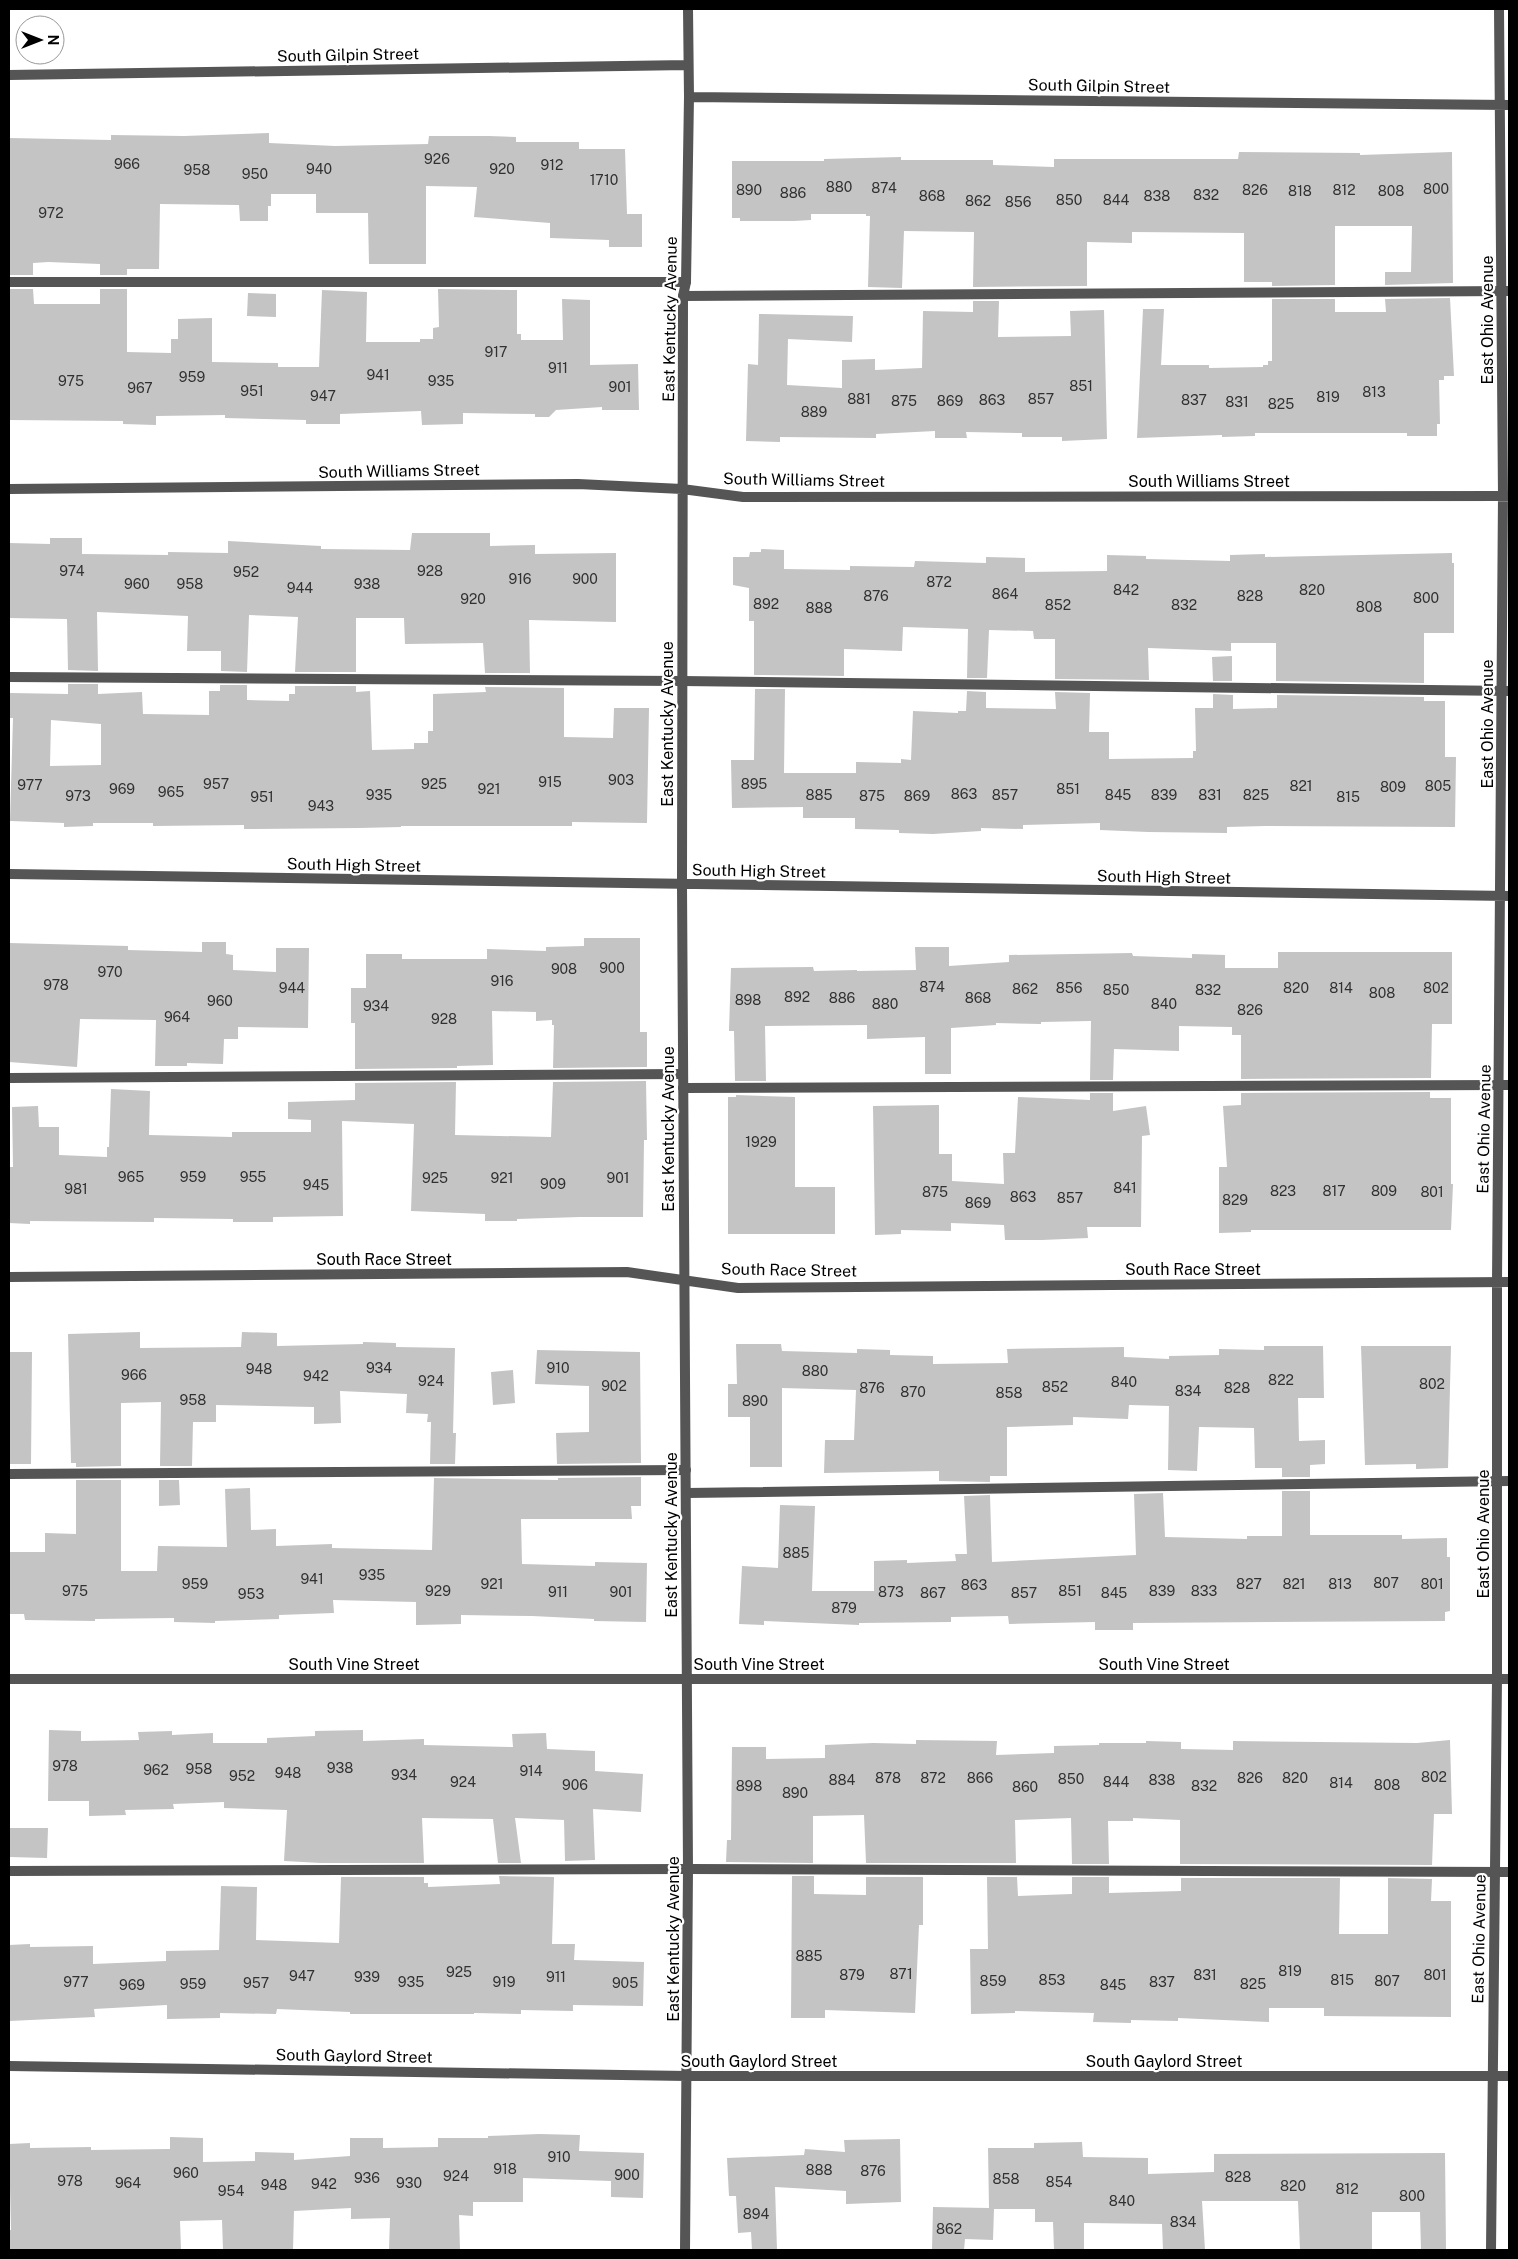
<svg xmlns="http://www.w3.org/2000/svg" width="1518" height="2259" viewBox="0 0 1518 2259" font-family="'Public Sans',sans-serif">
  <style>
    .building { fill: #c4c4c4; fill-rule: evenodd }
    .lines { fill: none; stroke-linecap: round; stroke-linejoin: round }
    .lane { stroke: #555; stroke-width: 10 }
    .street { stroke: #555; stroke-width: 10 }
    .labels { text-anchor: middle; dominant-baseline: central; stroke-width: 4.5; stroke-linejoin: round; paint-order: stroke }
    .number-label { font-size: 14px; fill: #313131 }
    .street-label { font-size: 16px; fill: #000; stroke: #fff }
  </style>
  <rect width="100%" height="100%" fill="#fff"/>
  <path class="building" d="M269,133V143L335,146L428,144L429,136H489L516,137V142H579V149H625L627,214H642V247H609V240L550,238V223L474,217L477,187L426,186V264H369L368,213H316V194H271V206H268V221H240L239,205L160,204L159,269H127V275H100V264L48,262L33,263V275H9V138L111,140V135L184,136Z
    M1239,152L1360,153V155L1452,152L1453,283L1385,285V272H1411L1412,226H1335V285L1272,286V282H1244V233L1132,232V243L1087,242V286L973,287L974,232L904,231L902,288L868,287L870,216H866V214H811V220L794,221H740V218H732V161H824V159L901,157V160H993V165L1054,167V159H1238Z
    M9,289H33L34,304H100V289H127V352L171,353V339H178V319L212,318V362L278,363V367H319L322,290L367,292L366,342H420V339H433V328L439,327L438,289L517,290V334H521V340H563L562,299L590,300V365L638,364L639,410H602V407L556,410L549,417H535V414L463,413V424L422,425L421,411L340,414V424H306V420L225,418V415L156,416V425L123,424V421L9,420Z
    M248,293L276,294V317L247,316Z
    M1450,298L1454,376H1444V380H1439L1440,424H1437V436H1407V433H1255V436L1222,437V435L1137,438L1143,309H1164L1161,365H1209V368L1263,367V365H1268V361H1272V299H1335V312H1386L1385,299Z
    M973,301H999L998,337L1071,336L1070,311L1104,310L1107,439L1062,441V437H1022V433L966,432L967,438H935V431L876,434V438L780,437V442L746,441L748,364L758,365L759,314L853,316L852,342L788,339L787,385L842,388V360L875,359V370L922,368L923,311L973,312Z
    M412,533H490V546L535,545V554L616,553V622L529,620L530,673H485L483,643L405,644L404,618H356V672H295L298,617L249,615L247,672L221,671V651H187L188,616L97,612L98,671L68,670L67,619L9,618V543L50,544V538H82V554L168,555V552L228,553V541L321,546V549L410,550Z
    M761,549L784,550V569L850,570V566L914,567L915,561L986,563V557L1025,558V572L1107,571V555L1146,556V559L1230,561V555L1265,554V557L1452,553V563H1454V633H1424V683L1276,681V643H1231V651L1148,648L1149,680L1055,679V639H1034L1033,631L989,630L987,678H967L968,629L903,627L902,651L844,649V676L754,675V621H749V588L733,585V557H749L750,552H761Z
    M1232,656V681H1213L1212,657Z
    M68,684H98V694L142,692L143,714L209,715V691H220V685H247V700L289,701V694H295V686H356V692L370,691L372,750L414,749V743H428V731H433V694L486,692L485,687L564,688V737L613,738L614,708H649L647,823L572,822V826H401V827L359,828L244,829V825L153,826V823H93V826L64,827V823L10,821L13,718H10V693L68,694ZM51,720L101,724V765L50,766Z
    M755,689H785L784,773H856V762L901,763V759L911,760L913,711L958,713V711H966L967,691L986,692V708L1056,709L1055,692L1090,693L1089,732H1109V759L1193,758V751H1196L1195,708H1213V694L1233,695V709L1277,708V695L1424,697V701H1445V757H1456L1455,827L1265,826L1227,827V833L1148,832L1100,830V823L1023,825V829L981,828V831L933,834L899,833V830L855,829V818H803V807L732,808L731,760H754Z
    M584,938H640V1032H647V1067L553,1068L554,1025H552V1020L536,1021V1012L492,1011L493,1065L457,1066V1068L355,1069V1023H351V988H366V954H402V959H487V949L546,951V947L584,946Z
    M202,942H226V954L233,955V970L276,972V948H309L308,1028L238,1027V1039H224L223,1064L187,1063V1066H155L156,1020L80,1019L77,1067L9,1062V943L128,946V950L202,952Z
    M915,947H949V966L1009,962V955L1132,953L1133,956L1192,958V954L1225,955V968H1278V952H1452V1024H1432L1431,1078L1241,1079V1035H1232V1027L1179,1026V1051L1114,1049L1113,1080H1090L1091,1021L1041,1022V1024L996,1023V1025L951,1028V1074H925V1037L867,1039V1025L765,1026L766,1081H735L734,1031H729L731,968L813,967L814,971L857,970V971L916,970Z
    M646,1081L647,1140H644L643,1217H580L517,1219V1221H485V1214L411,1211L414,1124L342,1121L343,1216L273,1217V1222H233V1219L154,1218V1222L30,1221V1224L9,1223V1167H13L12,1107L38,1106L39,1127H59V1155L107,1157V1147H109L111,1089L150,1091L149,1135L232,1137V1132H311V1120L288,1119V1102L355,1100V1083L456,1082L455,1135L551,1137L553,1082Z
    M1430,1092V1098H1451V1184H1453L1451,1230H1251V1232L1219,1233V1167H1227L1223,1106L1241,1105V1093Z
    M1090,1093H1113V1111L1146,1106L1150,1135L1142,1136L1141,1227H1087L1088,1238L1042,1240H1005L1004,1225L951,1223V1231L901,1230V1234L875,1235L873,1106L939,1105V1154H952V1181L1004,1184L1003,1153H1015L1018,1097L1090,1100Z
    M736,1095L795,1097V1187H835V1234H728V1097H736Z
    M140,1332V1348L241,1347L242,1332L277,1333V1346L363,1344V1342L396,1343V1347L455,1348L453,1433H456L455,1464H430L431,1422H427L428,1414L406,1413L407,1394L340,1391L341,1423L314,1424V1407L216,1405V1422H193L192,1466H160L161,1402L121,1403V1466L76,1467V1463H71L68,1334Z
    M736,1344H781L782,1351L857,1353V1349L890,1350V1355L933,1356V1364L1008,1363L1007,1349L1124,1347V1357L1169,1359V1356L1219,1355V1349L1264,1350V1346H1323L1324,1398H1298L1299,1441L1325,1440V1464L1310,1465V1477H1282V1468H1255L1254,1428L1199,1427L1197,1471L1168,1470L1169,1406L1129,1405L1128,1419L1073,1417V1425L1007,1427V1476H990V1482L939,1481V1471L824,1473L825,1440H854L856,1390L782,1388V1467H750V1417H728V1384H737Z
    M1361,1346H1451L1448,1468L1416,1469V1464L1365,1465Z
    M537,1350L640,1352L641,1463L557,1464L556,1433L589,1432V1386L535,1384Z
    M9,1352H32L31,1464H10Z
    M513,1370L515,1403L493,1405L491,1372Z
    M641,1477V1506H631L632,1519H521L522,1564L595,1566V1562L647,1563L646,1622L594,1621V1619L532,1616L461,1615V1624L416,1625V1602L333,1600L334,1613L279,1615V1619L215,1621V1623L174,1622V1618L95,1619V1621L25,1620L24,1614H9V1552H45V1533L76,1534V1480H121V1571H157L158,1546L227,1547L225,1489L250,1488L251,1530L276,1529V1546L332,1544V1548L432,1550L434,1478L558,1480V1478Z
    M159,1480H179L180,1505L159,1506Z
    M1282,1491H1310V1535H1402V1539L1447,1538V1557H1450V1611L1445,1612V1621L1133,1623V1630H1095V1622L1009,1624L1008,1616L951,1617V1622L859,1623V1625L764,1621V1625L739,1624L742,1566L778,1568L780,1505L815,1506L812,1591H874V1561L907,1560V1563L956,1561L955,1554H967L964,1496L990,1495L992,1562L1136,1555L1134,1494L1163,1493L1165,1537L1247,1539V1536H1282Z
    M49,1730L81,1731V1741L139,1740L138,1732L172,1731V1735L213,1733V1743H267V1738L315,1736V1731L363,1730V1741L424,1739V1745L513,1747L512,1734L546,1733L547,1749L595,1751V1771L643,1774L641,1812L593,1809L595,1860L565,1861L564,1820L515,1818L521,1863H498L493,1819L422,1818L424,1863H321L284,1861L287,1810L224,1808V1802L173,1804L174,1809L125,1810L126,1815L89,1816V1801H48Z
    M916,1740L997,1741L996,1755L1054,1753V1746L1099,1745V1743H1146V1741L1181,1742V1749L1233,1750V1741L1417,1743L1450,1740L1452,1814H1434L1432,1865L1180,1864V1820L1133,1818V1821H1108L1109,1864H1072L1071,1818L1015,1820L1016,1863H866L864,1815L813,1816V1863L726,1862L727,1840H731L732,1747H766V1759L825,1758V1745L873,1743L916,1744Z
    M9,1828H48L47,1858L9,1857Z
    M499,1876L554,1877L552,1944H575L574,1960L644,1962L643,2006L573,2005V2011L521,2010V2014L474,2013V2014H350V2012L277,2009L276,2014L220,2013V2018L167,2019V2005L94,2009L95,2017L9,2021V1945L30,1944V1947L93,1946V1964L166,1961V1951L219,1950L221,1886L257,1887L256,1940L339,1943L341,1877H424V1883H428V1887L500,1884Z
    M792,1876H814V1894L866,1895V1877H923V1925H919L915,2013L825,2010V2018H791Z
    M987,1877H1017L1018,1896L1072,1894V1877H1109V1893L1181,1891V1878H1340L1339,1934H1388V1878L1432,1879L1431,1901H1451V2017L1324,2016V2008H1269V2022L1178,2018V2021L1131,2020V2023L1093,2022L1094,2013L1015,2011V2013L971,2014L970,1949H988Z
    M539,2134L580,2135L579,2151L644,2153L643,2198L611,2197V2181L523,2178V2202H473V2216L459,2215L460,2250H389L390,2218L351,2219V2208L294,2211L293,2250H223L222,2220L180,2221L181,2250H9V2230H11L9,2144L30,2143V2148L91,2147V2150L170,2149V2137L203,2138V2162L255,2161V2152L294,2153V2160L350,2156V2138H383V2148L438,2147V2138H488V2136Z
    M900,2139L901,2202L846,2204V2191L775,2187L777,2250H752L751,2232L738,2233L736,2196H729L727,2158L804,2155L805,2149L845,2152L844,2140Z
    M1082,2142L1083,2157L1148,2158V2174L1214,2172V2154L1445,2153L1446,2250H1421L1420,2212H1372V2250H1300L1298,2201H1202L1205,2250H1163L1162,2224L1084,2223V2250H1054L1053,2222H1035V2209H994L993,2240L965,2239L964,2250H932L933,2207L989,2208L988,2148H1034V2143Z"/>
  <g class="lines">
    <path class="lane" d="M9,282H686
      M683,296L1509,291
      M9,677L682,681L1509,691
      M9,1078L683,1074
      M683,1088L1509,1085
      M9,1474L686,1470
      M687,1493L1509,1481
      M9,1871L688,1869L1509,1872"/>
    <path class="street" d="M9,75L688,65
      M689,97L1509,105
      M9,489L578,484L682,489L743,497L1508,496
      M9,874L1509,896
      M9,1277L627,1272L738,1288L1509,1282
      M9,1679H1509
      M9,2066L687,2076H1509
      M685,2250L688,1869L682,885L683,296L686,282L689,97L688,9
      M1491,2250L1497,1679V1282L1503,496L1499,9"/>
  </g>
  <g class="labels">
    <g class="number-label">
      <text x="437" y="159">926</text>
      <text x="127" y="164">966</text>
      <text x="552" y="165">912</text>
      <text x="319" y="169">940</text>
      <text x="502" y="169">920</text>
      <text x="197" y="170">958</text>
      <text x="255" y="174">950</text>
      <text x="604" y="180">1710</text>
      <text x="839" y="187">880</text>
      <text x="884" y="188">874</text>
      <text x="1436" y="189">800</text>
      <text x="749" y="190">890</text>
      <text x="1255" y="190">826</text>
      <text x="1344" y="190">812</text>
      <text x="1300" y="191">818</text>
      <text x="1391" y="191">808</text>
      <text x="793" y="193">886</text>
      <text x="1206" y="195">832</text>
      <text x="932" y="196">868</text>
      <text x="1157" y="196">838</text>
      <text x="1069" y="200">850</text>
      <text x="1116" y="200">844</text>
      <text x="978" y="201">862</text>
      <text x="1018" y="202">856</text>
      <text x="51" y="213">972</text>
      <text x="496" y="352">917</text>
      <text x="558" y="368">911</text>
      <text x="378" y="375">941</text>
      <text x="192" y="377">959</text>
      <text x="71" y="381">975</text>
      <text x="441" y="381">935</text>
      <text x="1081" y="386">851</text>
      <text x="620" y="387">901</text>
      <text x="140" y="388">967</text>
      <text x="252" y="391">951</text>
      <text x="1374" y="392">813</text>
      <text x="323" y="396">947</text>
      <text x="1328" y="397">819</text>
      <text x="859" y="399">881</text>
      <text x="1041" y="399">857</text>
      <text x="992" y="400">863</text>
      <text x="1194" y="400">837</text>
      <text x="904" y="401">875</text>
      <text x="950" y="401">869</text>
      <text x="1237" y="402">831</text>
      <text x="1281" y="404">825</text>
      <text x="814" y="412">889</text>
      <text x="72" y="571">974</text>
      <text x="430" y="571">928</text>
      <text x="246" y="572">952</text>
      <text x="520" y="579">916</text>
      <text x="585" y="579">900</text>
      <text x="939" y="582">872</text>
      <text x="137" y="584">960</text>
      <text x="190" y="584">958</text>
      <text x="367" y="584">938</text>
      <text x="300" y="588">944</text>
      <text x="1126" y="590">842</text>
      <text x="1312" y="590">820</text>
      <text x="1005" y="594">864</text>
      <text x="876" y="596">876</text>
      <text x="1250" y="596">828</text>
      <text x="1426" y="598">800</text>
      <text x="473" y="599">920</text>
      <text x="766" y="604">892</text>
      <text x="1058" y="605">852</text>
      <text x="1184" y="605">832</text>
      <text x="1369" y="607">808</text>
      <text x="819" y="608">888</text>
      <text x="621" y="780">903</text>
      <text x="550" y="782">915</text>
      <text x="216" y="784">957</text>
      <text x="434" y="784">925</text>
      <text x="754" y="784">895</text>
      <text x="30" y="785">977</text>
      <text x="1301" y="786">821</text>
      <text x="1438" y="786">805</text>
      <text x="1393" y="787">809</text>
      <text x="122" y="789">969</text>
      <text x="489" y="789">921</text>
      <text x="1068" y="789">851</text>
      <text x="171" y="792">965</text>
      <text x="964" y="794">863</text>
      <text x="379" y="795">935</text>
      <text x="819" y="795">885</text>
      <text x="1005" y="795">857</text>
      <text x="1118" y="795">845</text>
      <text x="1164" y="795">839</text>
      <text x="1210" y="795">831</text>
      <text x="1256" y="795">825</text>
      <text x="78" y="796">973</text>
      <text x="872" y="796">875</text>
      <text x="917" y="796">869</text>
      <text x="262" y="797">951</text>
      <text x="1348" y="797">815</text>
      <text x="321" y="806">943</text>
      <text x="612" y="968">900</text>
      <text x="564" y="969">908</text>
      <text x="110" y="972">970</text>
      <text x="502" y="981">916</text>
      <text x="56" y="985">978</text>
      <text x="932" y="987">874</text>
      <text x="292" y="988">944</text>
      <text x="1069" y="988">856</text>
      <text x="1296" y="988">820</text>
      <text x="1341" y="988">814</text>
      <text x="1436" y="988">802</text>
      <text x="1025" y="989">862</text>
      <text x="1116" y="990">850</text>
      <text x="1208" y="990">832</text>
      <text x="1382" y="993">808</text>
      <text x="797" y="997">892</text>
      <text x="842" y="998">886</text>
      <text x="978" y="998">868</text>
      <text x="748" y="1000">898</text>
      <text x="220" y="1001">960</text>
      <text x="885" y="1004">880</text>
      <text x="1164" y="1004">840</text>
      <text x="376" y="1006">934</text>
      <text x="1250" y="1010">826</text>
      <text x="177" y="1017">964</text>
      <text x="444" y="1019">928</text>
      <text x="761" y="1142">1929</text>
      <text x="131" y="1177">965</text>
      <text x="193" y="1177">959</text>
      <text x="253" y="1177">955</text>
      <text x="435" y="1178">925</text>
      <text x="502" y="1178">921</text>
      <text x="618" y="1178">901</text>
      <text x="553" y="1184">909</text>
      <text x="316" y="1185">945</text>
      <text x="1125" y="1188">841</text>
      <text x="76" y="1189">981</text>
      <text x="1283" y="1191">823</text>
      <text x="1334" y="1191">817</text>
      <text x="1384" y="1191">809</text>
      <text x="935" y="1192">875</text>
      <text x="1432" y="1192">801</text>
      <text x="1023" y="1197">863</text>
      <text x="1070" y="1198">857</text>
      <text x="1235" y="1200">829</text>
      <text x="978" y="1203">869</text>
      <text x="379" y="1368">934</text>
      <text x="558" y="1368">910</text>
      <text x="259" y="1369">948</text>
      <text x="815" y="1371">880</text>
      <text x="134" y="1375">966</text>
      <text x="316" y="1376">942</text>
      <text x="1281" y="1380">822</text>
      <text x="431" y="1381">924</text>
      <text x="1124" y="1382">840</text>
      <text x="1432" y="1384">802</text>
      <text x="614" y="1386">902</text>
      <text x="1055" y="1387">852</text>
      <text x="872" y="1388">876</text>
      <text x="1237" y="1388">828</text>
      <text x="1188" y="1391">834</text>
      <text x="913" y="1392">870</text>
      <text x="1009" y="1393">858</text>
      <text x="193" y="1400">958</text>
      <text x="755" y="1401">890</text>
      <text x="796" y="1553">885</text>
      <text x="372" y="1575">935</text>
      <text x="312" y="1579">941</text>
      <text x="1386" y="1583">807</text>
      <text x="195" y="1584">959</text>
      <text x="492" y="1584">921</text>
      <text x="1249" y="1584">827</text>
      <text x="1294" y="1584">821</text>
      <text x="1340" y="1584">813</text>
      <text x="1432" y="1584">801</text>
      <text x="974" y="1585">863</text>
      <text x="75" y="1591">975</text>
      <text x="438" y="1591">929</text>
      <text x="1070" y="1591">851</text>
      <text x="1162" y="1591">839</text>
      <text x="1204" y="1591">833</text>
      <text x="558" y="1592">911</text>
      <text x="621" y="1592">901</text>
      <text x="891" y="1592">873</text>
      <text x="933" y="1593">867</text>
      <text x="1024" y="1593">857</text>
      <text x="1114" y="1593">845</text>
      <text x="251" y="1594">953</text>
      <text x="844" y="1608">879</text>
      <text x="65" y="1766">978</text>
      <text x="340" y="1768">938</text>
      <text x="199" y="1769">958</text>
      <text x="156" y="1770">962</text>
      <text x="531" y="1771">914</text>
      <text x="288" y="1773">948</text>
      <text x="404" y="1775">934</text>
      <text x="242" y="1776">952</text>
      <text x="1434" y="1777">802</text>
      <text x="888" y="1778">878</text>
      <text x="933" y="1778">872</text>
      <text x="980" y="1778">866</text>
      <text x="1250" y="1778">826</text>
      <text x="1295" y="1778">820</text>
      <text x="1071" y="1779">850</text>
      <text x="842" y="1780">884</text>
      <text x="1162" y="1780">838</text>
      <text x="463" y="1782">924</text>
      <text x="1116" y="1782">844</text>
      <text x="1341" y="1783">814</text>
      <text x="575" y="1785">906</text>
      <text x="1387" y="1785">808</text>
      <text x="749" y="1786">898</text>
      <text x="1204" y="1786">832</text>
      <text x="1025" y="1787">860</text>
      <text x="795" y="1793">890</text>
      <text x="809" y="1956">885</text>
      <text x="1290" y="1971">819</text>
      <text x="459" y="1972">925</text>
      <text x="901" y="1974">871</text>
      <text x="852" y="1975">879</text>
      <text x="1205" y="1975">831</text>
      <text x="1435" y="1975">801</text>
      <text x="302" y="1976">947</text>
      <text x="367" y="1977">939</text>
      <text x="556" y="1977">911</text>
      <text x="1052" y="1980">853</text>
      <text x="1342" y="1980">815</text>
      <text x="993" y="1981">859</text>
      <text x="1387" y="1981">807</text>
      <text x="76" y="1982">977</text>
      <text x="411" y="1982">935</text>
      <text x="504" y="1982">919</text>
      <text x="1162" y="1982">837</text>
      <text x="256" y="1983">957</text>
      <text x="625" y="1983">905</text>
      <text x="193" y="1984">959</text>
      <text x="1253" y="1984">825</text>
      <text x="132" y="1985">969</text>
      <text x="1113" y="1985">845</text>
      <text x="559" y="2157">910</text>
      <text x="505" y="2169">918</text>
      <text x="819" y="2170">888</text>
      <text x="873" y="2171">876</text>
      <text x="186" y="2173">960</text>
      <text x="627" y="2175">900</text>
      <text x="456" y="2176">924</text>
      <text x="1238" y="2177">828</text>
      <text x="367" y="2178">936</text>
      <text x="1006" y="2179">858</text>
      <text x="70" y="2181">978</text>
      <text x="1059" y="2182">854</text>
      <text x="128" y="2183">964</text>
      <text x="409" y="2183">930</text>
      <text x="324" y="2184">942</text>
      <text x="274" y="2185">948</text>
      <text x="1293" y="2186">820</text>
      <text x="1347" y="2189">812</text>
      <text x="231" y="2191">954</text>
      <text x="1412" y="2196">800</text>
      <text x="1122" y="2201">840</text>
      <text x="756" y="2214">894</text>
      <text x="1183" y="2222">834</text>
      <text x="949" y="2229">862</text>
    </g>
    <g class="street-label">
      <text transform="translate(348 55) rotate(-1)">South Gilpin Street</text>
      <text transform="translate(1099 86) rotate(1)">South Gilpin Street</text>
      <text transform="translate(670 319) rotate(-89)">East Kentucky Avenue</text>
      <text transform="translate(1487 320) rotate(-90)">East Ohio Avenue</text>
      <text transform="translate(399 471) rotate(-1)">South Williams Street</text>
      <text transform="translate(804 480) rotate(1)">South Williams Street</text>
      <text x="1209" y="481">South Williams Street</text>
      <text transform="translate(667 724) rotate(-90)">East Kentucky Avenue</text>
      <text transform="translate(1487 724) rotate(-90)">East Ohio Avenue</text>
      <text transform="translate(354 865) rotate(1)">South High Street</text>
      <text transform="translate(759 871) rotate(1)">South High Street</text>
      <text transform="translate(1164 877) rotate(1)">South High Street</text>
      <text transform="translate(668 1129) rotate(-90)">East Kentucky Avenue</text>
      <text transform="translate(1484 1129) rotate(-89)">East Ohio Avenue</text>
      <text x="384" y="1259">South Race Street</text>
      <text x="1193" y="1269">South Race Street</text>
      <text transform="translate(789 1270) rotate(1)">South Race Street</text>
      <text transform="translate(1483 1534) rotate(-90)">East Ohio Avenue</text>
      <text transform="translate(671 1535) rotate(-90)">East Kentucky Avenue</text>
      <text x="354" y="1664">South Vine Street</text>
      <text x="759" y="1664">South Vine Street</text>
      <text x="1164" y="1664">South Vine Street</text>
      <text transform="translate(673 1939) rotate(-90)">East Kentucky Avenue</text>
      <text transform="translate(1479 1939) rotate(-89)">East Ohio Avenue</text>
      <text transform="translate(354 2056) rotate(1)">South Gaylord Street</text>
      <text x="759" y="2061">South Gaylord Street</text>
      <text x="1164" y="2061">South Gaylord Street</text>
    </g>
  </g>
  <rect width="1518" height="2259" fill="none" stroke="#000000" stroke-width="20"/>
  <g transform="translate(40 40) rotate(90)"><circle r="24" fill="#ffffff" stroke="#999999"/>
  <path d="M0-4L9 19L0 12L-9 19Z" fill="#000000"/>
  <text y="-8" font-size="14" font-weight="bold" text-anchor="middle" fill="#000000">N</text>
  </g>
</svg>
